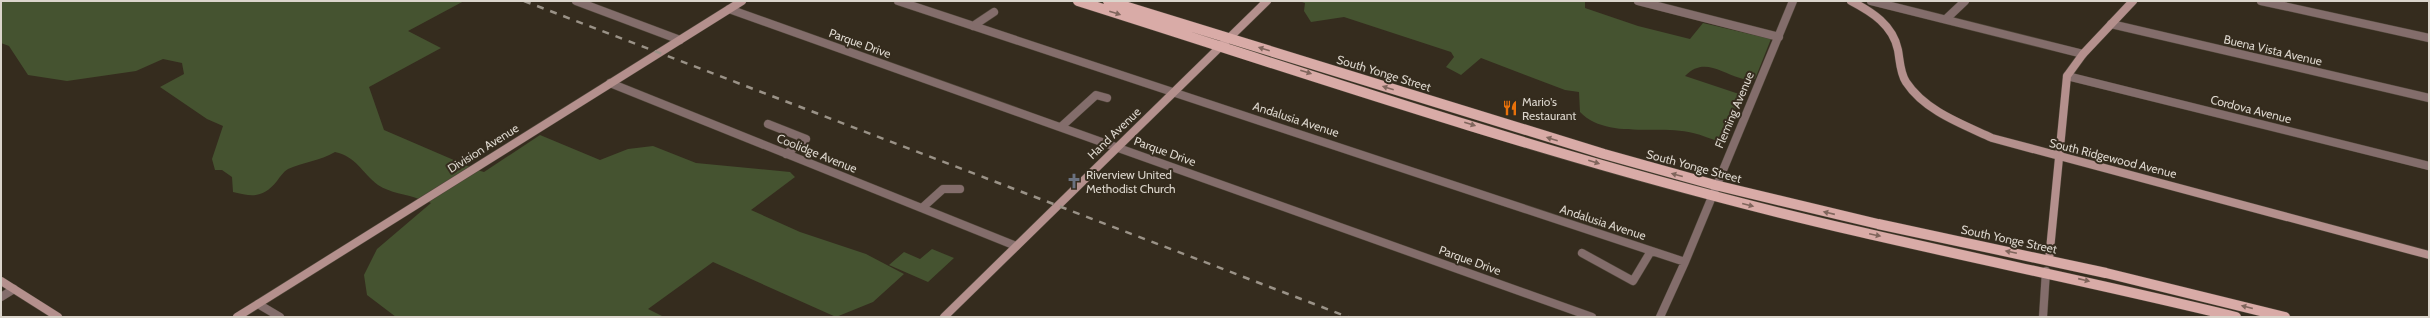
<svg xmlns="http://www.w3.org/2000/svg" width="2430" height="318" viewBox="0 0 2430 318" font-family="Cabin,sans-serif">
  <style>
    .green { fill: #455330 }
    .lines { fill: none; stroke-linecap: round; stroke-linejoin: round }
    .street-casing { stroke: #50473a; stroke-width: 9 }
    .secondary-casing { stroke: #50473a; stroke-width: 9 }
    .primary-casing { stroke: #50473a; stroke-width: 11 }
    .street { stroke: #836d6b; stroke-width: 8 }
    .secondary { stroke: #b4908d; stroke-width: 8 }
    .primary { stroke: #d9aba7; stroke-width: 10 }
    .rail { stroke: #9a9287; stroke-width: 2.5; stroke-dasharray: 7 7; stroke-linecap: butt }
    .oneway { fill: #7f655c }
    .labels { text-anchor: middle; dominant-baseline: central; stroke-width: 4; stroke-linejoin: round; paint-order: stroke }
    .street-label { font-size: 12px; fill: #dbd5cc; stroke: #352c1e }
    .poi-label { font-size: 12px; fill: #dbd5cc; stroke: #352c1e; text-anchor: start }
  </style>
  <rect width="100%" height="100%" fill="#352c1e"/>
  <path class="green" d="M1,1H464L408,31L441,48L369,87L384,130L470,167L419,199C406,194 390,193 378,185C361,172 357,157 335,152C320,161 303,162 288,169C283,172 280,177 277,181C263,198 253,197 233,192L232,177L222,170H215L212,159L223,126L207,119L160,87L184,74L182,63L163,59L136,71L67,81L28,75L9,46L1,43Z
    M1299,1H1585V8L1638,26L1690,39L1703,23L1771,39L1755,79C1750,79 1744,80 1740,78C1720,72 1703,57 1685,76L1742,95L1720,142C1711,139 1702,135 1693,133C1659,124 1607,140 1580,112L1579,92L1565,90L1481,58L1461,75L1446,67L1454,57L1451,52L1344,17L1311,22L1304,11L1305,3Z
    M540,135L600,160L628,149L653,146L696,163L790,172L795,177L751,210L800,232L866,254L904,274L873,302L836,317L713,262L648,309L664,317H396L367,295L364,275L377,249L431,203L427,201L477,170L484,172Z
    M932,249L954,258L928,282L889,265L904,252L920,259Z"/>
  <g class="lines">
    <g class="street-casing">
      <path id="street" d="M576,1L680,40
        M898,1L1685,262
        M1638,1L1779,37
        M1871,1L2083,54
        M2261,1L2429,38
        M729,9L1592,317
        M1946,19L1965,1
        M2111,24L2429,98
        M973,26L994,12
        M2067,76L2429,166
        M610,83L1016,246
        M768,124L806,139L786,154
        M1062,126L1096,95L1107,98
        M922,208L943,189H960
        M1582,253L1633,281L1651,251
        M1,297L14,289
        M258,304L280,317
        M1660,317L1685,262L1793,1
        M2043,317L2046,271"/>
    </g>
    <g class="secondary-casing">
      <path id="secondary" d="M1851,1C1872,12 1893,25 1898,50C1900,61 1900,73 1906,82C1925,111 1962,124 1992,138L2429,255
        M2049,260L2067,76L2083,54L2133,1
        M1,281L58,317
        M237,317L742,1
        M944,317L1267,1"/>
    </g>
    <g class="primary-casing">
      <path id="primary" d="M1078,1C1287,67 1495,138 1707,194C1882,241 2060,274 2236,317
        M1108,1L1604,154L1715,185L1878,224L2106,273L2285,317"/>
    </g>
    <use href="#street" class="street"/>
    <use href="#secondary" class="secondary"/>
    <use href="#primary" class="primary"/>
    <path class="rail" d="M524,1L1348,317"/>
  </g>
  <defs><path id="oneway-solid" d="M-6-.8H1V-3.2L6.5 0L1 3.2V.8H-6Z"/></defs>
  <g class="oneway">
    <use href="#oneway-solid" transform="translate(1115 13) rotate(17)"/>
    <use href="#oneway-solid" transform="translate(1264 49) rotate(-163)"/>
    <use href="#oneway-solid" transform="translate(1306 72) rotate(17)"/>
    <use href="#oneway-solid" transform="translate(1388 88) rotate(-163)"/>
    <use href="#oneway-solid" transform="translate(1470 124) rotate(17)"/>
    <use href="#oneway-solid" transform="translate(1552 139) rotate(-163)"/>
    <use href="#oneway-solid" transform="translate(1594 162) rotate(17)"/>
    <use href="#oneway-solid" transform="translate(1677 175) rotate(-165)"/>
    <use href="#oneway-solid" transform="translate(1748 205) rotate(14)"/>
    <use href="#oneway-solid" transform="translate(1829 213) rotate(-167)"/>
    <use href="#oneway-solid" transform="translate(1875 235) rotate(12)"/>
    <use href="#oneway-solid" transform="translate(2011 252) rotate(-168)"/>
    <use href="#oneway-solid" transform="translate(2084 280) rotate(13)"/>
    <use href="#oneway-solid" transform="translate(2247 307) rotate(-166)"/>
  </g>
  <defs>
    <g id="restaurant-bare" transform="scale(1.2)"><path d="M-5-6h1v4h1v-4h1v4h1v-4h1v5L-1.5 .5V6h-2V.5L-5-1ZM5-6V6H3V1.5H1.5Q1.5-4 5-6Z" fill="#e8710a" stroke="#352c1e" stroke-width="2.5" paint-order="stroke"/></g>
    <g id="church-bare" transform="scale(1.2)"><path d="M-1.2-6h2.4v3.5h3.3v2.4h-3.3V6h-2.4V-.1h-3.3v-2.4h3.3Z" fill="#6b7280" stroke="#352c1e" stroke-width="2.5" paint-order="stroke"/></g>
  </defs>
  <g fill-rule="evenodd">
    <use href="#restaurant-bare" x="1510" y="108"/>
    <use href="#church-bare" x="1074" y="181"/>
  </g>
  <g class="labels">
    <g class="street-label">
      <text transform="translate(860 43) rotate(20)">Parque Drive</text>
      <text transform="translate(2273 50) rotate(13)">Buena Vista Avenue</text>
      <text transform="translate(1384 73) rotate(17)">South Yonge Street</text>
      <text transform="translate(2251 109) rotate(14)">Cordova Avenue</text>
      <text transform="translate(1734 110) rotate(-67)">Fleming Avenue</text>
      <text transform="translate(1296 119) rotate(18)">Andalusia Avenue</text>
      <text transform="translate(1114 133) rotate(-44)">Hand Avenue</text>
      <text transform="translate(483 148) rotate(-32)">Division Avenue</text>
      <text transform="translate(1165 151) rotate(20)">Parque Drive</text>
      <text transform="translate(817 153) rotate(22)">Coolidge Avenue</text>
      <text transform="translate(2113 158) rotate(14)">South Ridgewood Avenue</text>
      <text transform="translate(1694 166) rotate(15)">South Yonge Street</text>
      <text transform="translate(1603 222) rotate(18)">Andalusia Avenue</text>
      <text transform="translate(2009 239) rotate(12)">South Yonge Street</text>
      <text transform="translate(1470 260) rotate(20)">Parque Drive</text>
    </g>
    <g class="poi-label">
      <text x="1522" y="101">Mario's<tspan x="1522" dy="14">Restaurant</tspan></text>
      <text x="1086" y="174">Riverview United<tspan x="1086" dy="14">Methodist Church</tspan></text>
    </g>
  </g>
  <rect width="2430" height="318" fill="none" stroke="#dbd5cc" stroke-width="4"/>
</svg>
